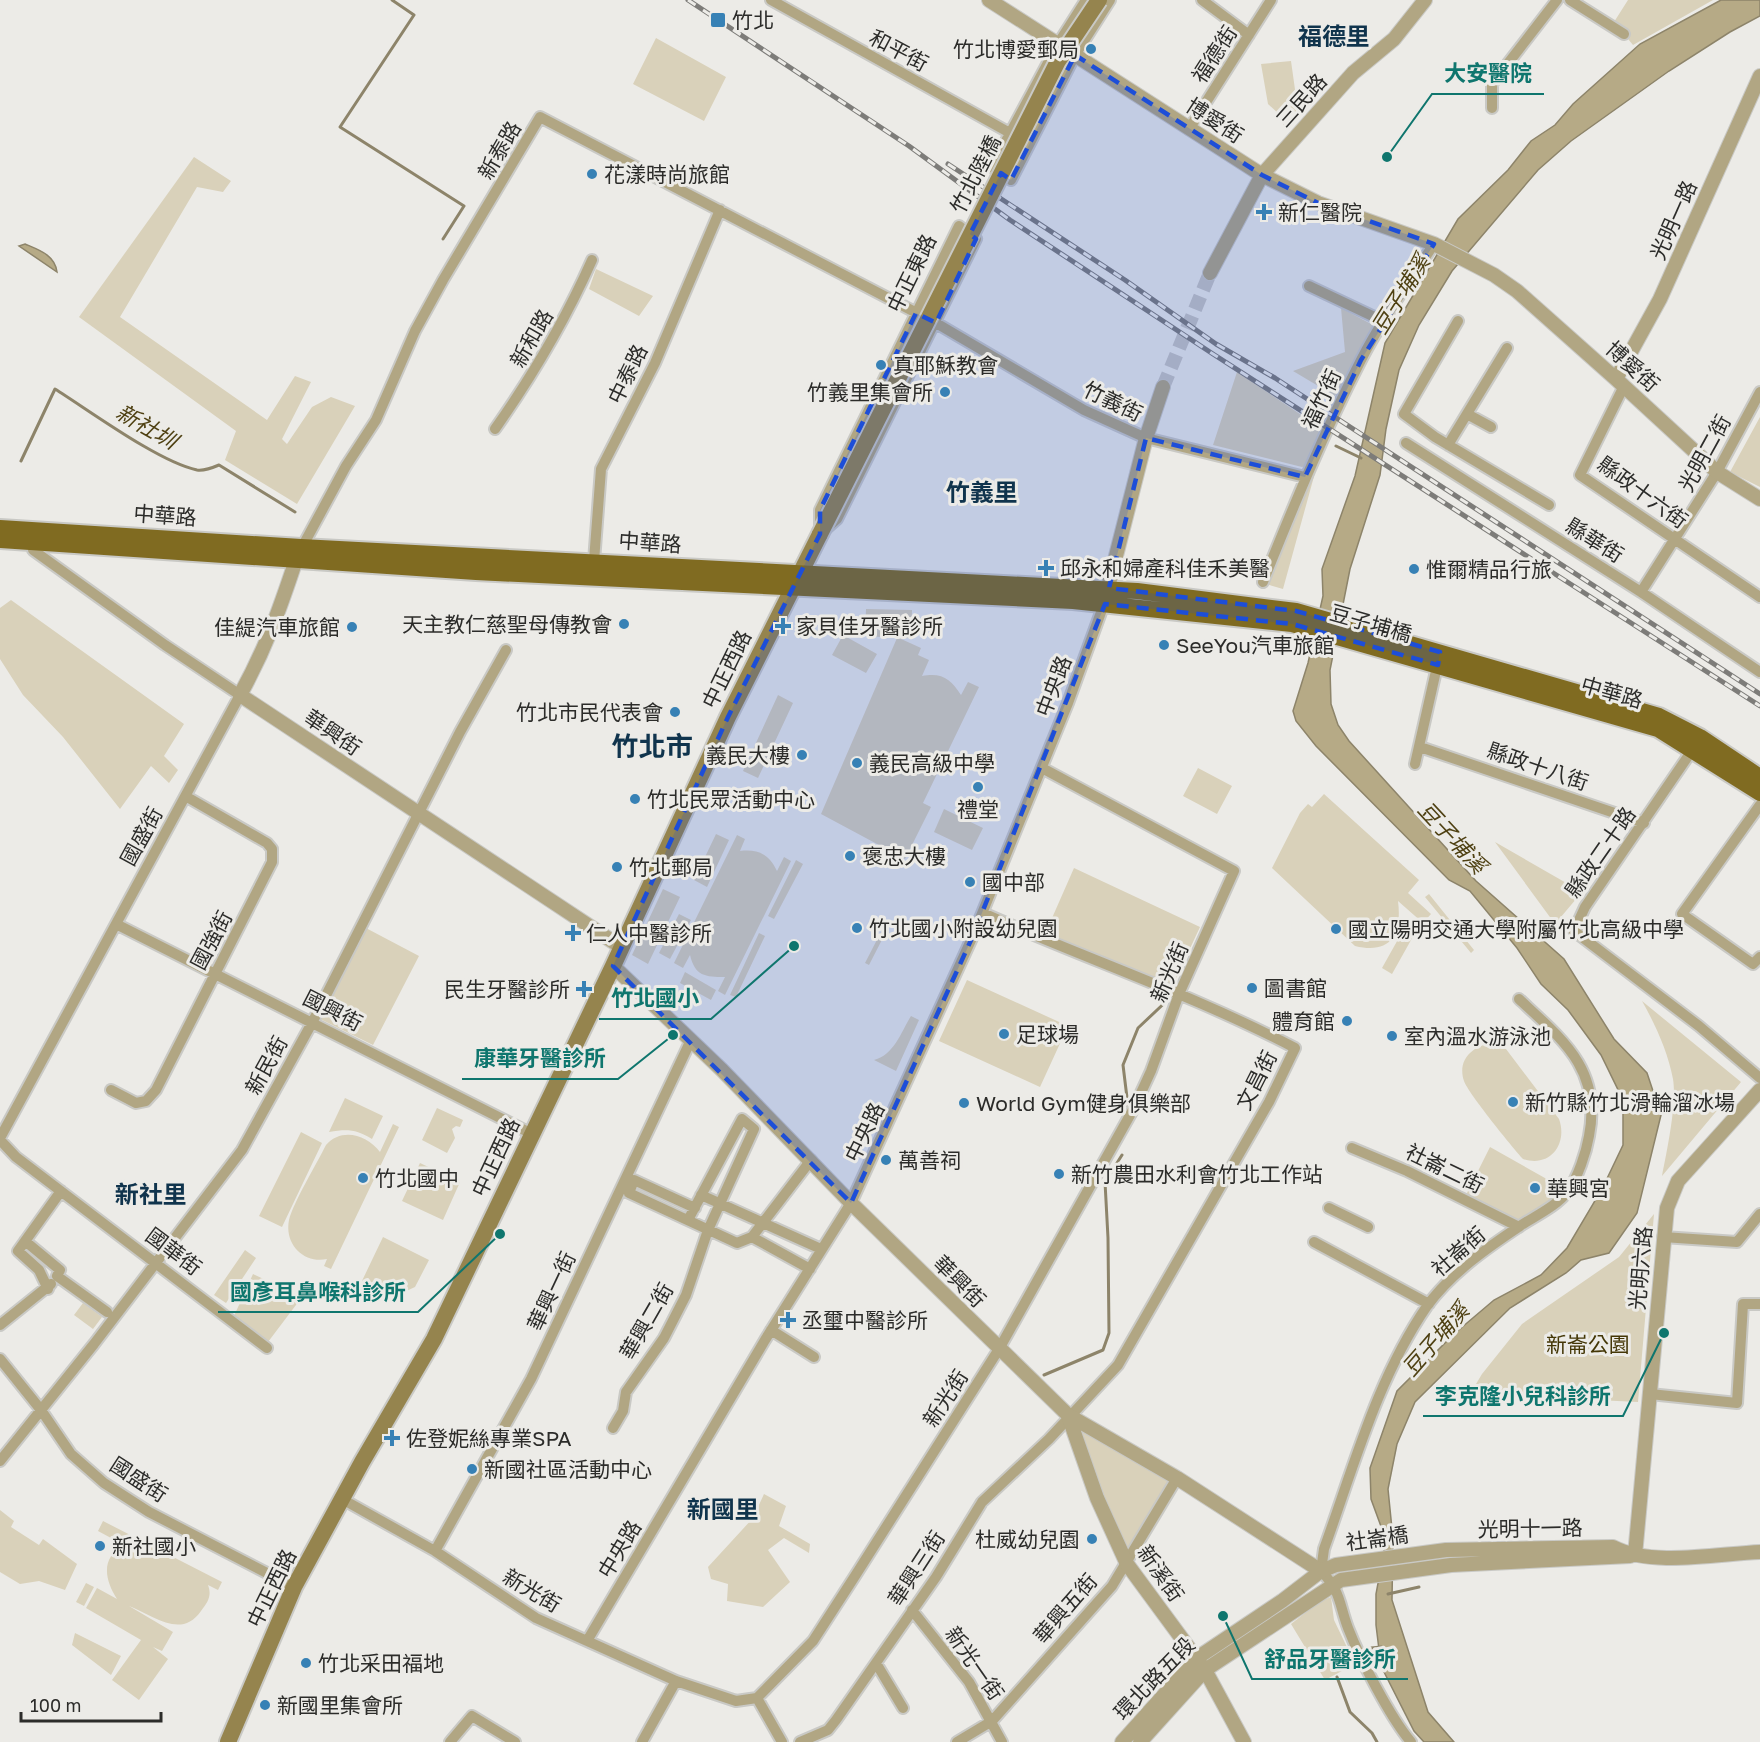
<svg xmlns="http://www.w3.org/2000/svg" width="1760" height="1742" viewBox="0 0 1760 1742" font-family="'Golos Text','Noto Sans TC',sans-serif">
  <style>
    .green { fill: #d9d1ba }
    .water { fill: #b6aa86; stroke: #8d846a; stroke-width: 1.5 }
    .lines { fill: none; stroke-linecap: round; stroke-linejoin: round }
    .stream { stroke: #8d846a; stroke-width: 3 }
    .tertiary-tunnel { stroke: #c6c5c1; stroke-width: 14; stroke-dasharray: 14 7; stroke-linecap: butt }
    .minor-casing { stroke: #c9c9c5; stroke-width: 14 }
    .tertiary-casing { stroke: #c9c9c5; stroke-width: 16 }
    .secondary-casing { stroke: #c9c9c5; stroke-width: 20 }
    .primary-casing { stroke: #c9c9c5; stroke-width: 20 }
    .minor { stroke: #b1a683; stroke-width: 10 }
    .tertiary { stroke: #b1a683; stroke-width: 14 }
    .secondary { stroke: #95844e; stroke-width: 16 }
    .primary { stroke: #806b21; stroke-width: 16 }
    .rail-casing { stroke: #7d7c79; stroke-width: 5 }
    .rail { stroke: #ecebe7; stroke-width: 3; stroke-dasharray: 9; stroke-linecap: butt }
    .secondary-bridge-casing { stroke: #c9c9c5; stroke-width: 20; stroke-linecap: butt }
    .secondary-bridge { stroke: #95844e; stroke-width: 16 }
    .marked { fill: #1d4ed8; fill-opacity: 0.2; stroke: #1d4ed8; stroke-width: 4.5; stroke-dasharray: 12 8; stroke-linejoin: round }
    .poi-dot { fill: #3781b5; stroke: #ecebe7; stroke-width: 2 }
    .labels { text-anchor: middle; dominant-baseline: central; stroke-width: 6; stroke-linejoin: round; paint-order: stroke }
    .poi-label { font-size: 21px; fill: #2c2c2a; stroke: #ecebe7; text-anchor: start }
    .street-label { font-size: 21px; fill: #2c2c2a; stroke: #ecebe7 }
    .park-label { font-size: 21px; fill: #443707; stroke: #ecebe7 }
    .water-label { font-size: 22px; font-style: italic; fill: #4f4113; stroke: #ecebe7 }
    .quarter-label { font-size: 24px; font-weight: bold; fill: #10344d; stroke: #ecebe7 }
    .district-label { font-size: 27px; font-weight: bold; fill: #10344d; stroke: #ecebe7 }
    .leader { fill: none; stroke: #0f766e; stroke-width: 2 }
    .callout-dot { fill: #0f766e; stroke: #ecebe7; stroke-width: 2 }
    .callout-label { font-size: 22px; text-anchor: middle; font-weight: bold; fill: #0f766e; stroke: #ecebe7; stroke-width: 6; stroke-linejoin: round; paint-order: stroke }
  </style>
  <rect width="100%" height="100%" fill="#ecebe7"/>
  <path class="green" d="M1628,0H1713L1633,45L1614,22Z
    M656,38L726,77L704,121L633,84Z
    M1291,61L1299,118L1285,130L1280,115L1268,104L1261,64Z
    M194,157L231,181L223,192L197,187L120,317L267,420L295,376L311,382L282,439L287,444L312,407L331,397L355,406L297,504L225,460L236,431L79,317Z
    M596,269L653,296L639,316L589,289Z
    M1341,308L1373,325L1335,396L1293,371L1345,352Z
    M1237,372L1324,430L1309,465L1302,467L1213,445Z
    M1760,417V487L1730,472Z
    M1321,451L1283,589L1266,584Z
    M11,600L184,724L164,756L178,770L169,783L151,766L120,809L63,737L23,695L0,659V608Z
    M866,609L912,610L911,638H899L921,648L918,655L929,660L922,676C942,672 951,679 961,695L968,682L979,687L923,803L931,807L905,859L821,814L897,638L865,636Z
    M843,635L877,654L866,673L832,655Z
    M778,695L793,703L758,778L743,771Z
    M1198,768L1232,786L1217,814L1183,796Z
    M1324,794L1419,880L1408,893L1431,914L1423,923L1398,901C1402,933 1392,955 1355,946L1272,868L1300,813L1308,804L1312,807Z
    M944,809L983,828L972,850L934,832Z
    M716,834L729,840L707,887L694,880Z
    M737,835L745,839L740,851C758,849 769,854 777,871L784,857L791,861L725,995L718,991L725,977C705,977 695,976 690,955L683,968L674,963Z
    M1495,842L1582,892L1555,924Z
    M796,860L803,864L774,919L768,916Z
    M1074,868L1200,927L1173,985L1045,934Z
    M663,889L680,897L648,964L632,955Z
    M1429,894L1474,950L1471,953L1425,897Z
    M679,914L691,920L670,959L659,953Z
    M1410,918L1420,924L1392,974L1382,968Z
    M364,927L419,956L373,1045L318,1018Z
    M883,928L887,930L869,965L865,963Z
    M759,933L765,936L736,997L730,995Z
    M685,972L716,990L711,1000L680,983Z
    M967,980L1068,1026L1040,1087L939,1041Z
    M1642,1001L1741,1082L1662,1176C1667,1150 1677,1104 1673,1079C1668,1052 1655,1024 1642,1001Z
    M911,1016L919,1020L896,1071L874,1060C894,1055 901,1032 911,1016Z
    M1492,1043L1506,1049L1559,1119C1568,1144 1550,1168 1523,1159C1513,1148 1468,1093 1464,1081C1457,1060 1472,1046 1492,1043Z
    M345,1098L383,1116L372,1139C356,1129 347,1129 329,1132Z
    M437,1108L463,1120L460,1127L456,1126L452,1129L455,1138L447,1153L422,1140Z
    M393,1124L399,1127L331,1269L324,1266L327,1259C305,1264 284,1245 289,1220C293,1203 317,1163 326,1145C342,1127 367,1135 380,1152Z
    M301,1132L322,1143L282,1227L259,1216Z
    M1490,1147L1568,1191L1519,1227L1464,1199Z
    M420,1163L460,1182L443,1220L402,1201Z
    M1654,1214L1638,1402L1470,1394L1482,1374L1522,1324L1619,1257Z
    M383,1237L429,1260L415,1287L391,1298L361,1283Z
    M245,1250L256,1258L226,1303L214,1295Z
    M253,1274L302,1297L268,1342L234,1316Z
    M83,1303L102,1317L93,1329L74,1315Z
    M1076,1425L1169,1481L1125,1555Z
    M764,1494L786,1506L779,1526L810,1544L809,1553L784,1538L768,1550L790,1582L763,1607L727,1601L728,1584L711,1579L708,1567L753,1518Z
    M0,1510L14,1521L11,1527L39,1545L43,1539L77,1564L65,1590L39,1581L20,1584L0,1572Z
    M103,1521L222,1582L218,1590L208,1585C212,1596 208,1602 201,1611C181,1640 153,1615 129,1606L173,1632L162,1651L153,1647L168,1659L139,1700L112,1680L141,1640L86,1608L97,1588L117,1599C104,1579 101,1557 124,1545L98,1531Z
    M86,1583L94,1587L84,1606L76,1602Z
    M1331,1597L1334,1620L1355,1664L1325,1680L1291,1624L1319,1602Z
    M75,1633L121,1656L111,1675L72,1645Z"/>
  <path class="water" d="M1721,0H1760V16L1730,32L1669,71L1571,141L1538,170L1452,271L1419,325L1399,370L1386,429L1380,475L1350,569L1330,670L1331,704L1338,725L1349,741L1476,881L1564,959L1614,1039L1647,1073L1661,1115L1637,1213L1609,1253L1581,1260L1566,1273L1510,1308L1415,1402L1397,1444L1388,1489L1393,1539L1392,1600L1428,1712L1454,1742H1424L1414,1731L1381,1666L1376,1625V1594L1386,1540L1371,1499L1370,1468L1397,1391L1454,1334L1494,1300L1541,1275L1567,1248L1602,1189L1623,1145V1100L1601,1055L1568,1010L1541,984L1517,948L1470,891L1449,880L1316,746L1296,721L1293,711L1308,663L1323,596L1322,569L1355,476L1385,343L1458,219L1508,170L1531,141L1555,125L1573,104L1640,44Z
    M25,244C39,250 55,255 57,272L19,246Z"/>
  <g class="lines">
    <path class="stream" d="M392,0L414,15L340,127L464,206L443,239
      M1336,446L1361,458
      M21,461L55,389C90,411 159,462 197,470C204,471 212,468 219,465L295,512
      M1128,1106L1123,1065L1138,1028L1173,995
      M1044,1375L1103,1350L1109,1333L1108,1238L1105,1182L1122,1155
      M1388,1594L1419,1587
      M1371,1648L1381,1647
      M1337,1677L1350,1712L1372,1733L1377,1742"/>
    <path class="tertiary-tunnel" d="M1163,387L1210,273"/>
    <g class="minor-casing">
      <path id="minor" d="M771,0L1010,133
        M1086,0L1058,44L992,167L1011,180L1075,55L1110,0
        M1202,0L1249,35
        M1570,0L1624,34
        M1492,108V84L1557,0
        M1189,129L1271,0
        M959,226L976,239L837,519L820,534V510Z
        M1309,286L1383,321
        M1458,321L1404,414L1435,437L1549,505
        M1624,386L1580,475L1760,597
        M1467,414L1491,427
        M495,429C533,375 565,321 592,260
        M1406,443L1641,592L1760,672
        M1448,445L1507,348
        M300,551L346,466L376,420L415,331L443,280L540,117L936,323L1084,410L1146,438L1305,477
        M594,561L601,469L655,363L720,210
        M1263,582C1293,507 1324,432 1361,360C1382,319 1409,282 1434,244
        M1641,592L1717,472L1760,392
        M1420,747L1644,823
        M1693,749L1585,907L1574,931L1699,1026L1760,1078
        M1415,764L1438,662
        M1760,805L1682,914L1753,964L1760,957
        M116,924L530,1133
        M111,1090L136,1103L146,1101L156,1090L272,862V849L267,843L187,797
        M0,1138L240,695L165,645L33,550V542
        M0,1140L16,1157L267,1348
        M1352,1148L1407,1171L1519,1227
        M701,1195L821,1249
        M695,1208L634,1180L629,1193L737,1243L752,1237L811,1160
        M1329,1208L1368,1227
        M752,1237L810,1269
        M1663,1237L1737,1242L1760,1214
        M25,1241L60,1270L57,1276L107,1312
        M1314,1242L1429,1304
        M48,1289L39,1270L18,1251L61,1191
        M0,1325L51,1284
        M771,1330L814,1357
        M0,1359L41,1410L71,1454L104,1483L149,1512L294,1587
        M1650,1394L1737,1403L1743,1304H1760
        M613,1428L623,1411L626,1392L664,1338L686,1295L708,1230L754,1129L742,1119L688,1220
        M0,1461L94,1344L242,1150L313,1021L460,732L506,650
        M342,1499L435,1551L536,1618L676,1681L736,1701L757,1698L813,1641L855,1576L999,1349L1134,1108L1151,1071L1179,994L1234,871L1042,768
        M435,1551L531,1379L691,1040
        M912,1610L969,1682L1002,1742
        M587,1641L765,1340L851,1203L972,938L1068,703L1104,604
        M876,1663L903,1708
        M757,1698L782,1742
        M450,1742L472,1716L515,1742
        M642,1742L676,1681
        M800,1742L828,1730L836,1720L936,1577L982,1502L1049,1439L1118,1365L1269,1102L1295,1048C1194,995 1086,959 983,913
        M957,1742L992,1721L1112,1586L1177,1478
        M1411,1742C1390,1717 1360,1659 1348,1628C1339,1604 1341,1591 1321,1571L1324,1549C1354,1466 1377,1379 1427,1306C1451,1273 1487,1248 1520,1226C1535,1216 1557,1206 1568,1191C1578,1177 1586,1153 1589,1136C1602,1070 1563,1040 1519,999"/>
    </g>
    <g class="tertiary-casing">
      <path id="tertiary" d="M989,0L1262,175L1318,203L1434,244L1494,275L1517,291L1616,379L1717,472L1760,499
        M1210,273L1262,175L1353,73L1394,39L1425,0
        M1616,379L1660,299L1760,76
        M296,560C279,611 266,648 240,695L621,947
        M1105,599L1146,438L1163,387
        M613,966L722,1070L851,1203L1068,1415L1177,1478L1321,1571
        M1068,1415L1097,1498L1127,1564L1205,1670L1244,1742
        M1635,1555L1667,1208L1678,1181L1760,1090
        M1122,1742L1197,1658L1282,1601L1321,1571L1336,1565L1446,1550L1613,1547C1652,1567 1716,1554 1760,1552
        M1140,1742L1205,1670L1341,1580L1451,1565L1630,1556"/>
    </g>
    <g class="secondary-casing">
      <path id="secondary" d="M228,1742L294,1587L362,1462L434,1339L613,966L728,717L820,534"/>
    </g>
    <g class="primary-casing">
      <path id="primary" d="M0,528L301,547L1137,591L1296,611L1659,716L1700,737L1760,777
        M0,540L476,572L1073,601L1292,624L1658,729L1760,793"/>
    </g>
    <use href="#minor" class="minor"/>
    <use href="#tertiary" class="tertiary"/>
    <use href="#secondary" class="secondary"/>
    <use href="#primary" class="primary"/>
    <g class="rail-casing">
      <path id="rail" d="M688,0L909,146L1010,220L1213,354L1760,706
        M948,164L1125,280L1216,344L1275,378L1760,694"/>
    </g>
    <use href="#rail" class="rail"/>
    <g class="secondary-bridge-casing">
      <path id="secondary-bridge" d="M820,534L1058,61L1099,0"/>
    </g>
    <use href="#secondary-bridge" class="secondary-bridge"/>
  </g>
  <path class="marked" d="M1075,55L1262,175L1318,203L1434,244L1361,360L1305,477L1146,438L1109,588L1296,611L1440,652L1438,665L1292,624L1105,604L972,938L851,1203L613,966L728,717L820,534V510L916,313L936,323L976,239L970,234L1001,173L1011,180Z"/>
  <g class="poi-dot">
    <rect x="710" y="12" width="16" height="16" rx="3"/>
    <circle cx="1091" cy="49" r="6"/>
    <circle cx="592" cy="174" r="6"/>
    <path d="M1261 203h6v6h6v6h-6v6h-6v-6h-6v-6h6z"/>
    <circle cx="881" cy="365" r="6"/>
    <circle cx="945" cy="392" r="6"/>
    <path d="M1043 559h6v6h6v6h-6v6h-6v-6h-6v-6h6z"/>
    <circle cx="1414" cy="569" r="6"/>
    <circle cx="624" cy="624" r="6"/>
    <path d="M780 617h6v6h6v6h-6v6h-6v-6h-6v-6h6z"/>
    <circle cx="352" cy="627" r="6"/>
    <circle cx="1164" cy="645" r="6"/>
    <circle cx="675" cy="712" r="6"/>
    <circle cx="802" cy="755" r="6"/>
    <circle cx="857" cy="763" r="6"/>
    <circle cx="978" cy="787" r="6"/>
    <circle cx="635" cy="799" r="6"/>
    <circle cx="850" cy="856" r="6"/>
    <circle cx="617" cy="867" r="6"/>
    <circle cx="970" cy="882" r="6"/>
    <circle cx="857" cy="928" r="6"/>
    <circle cx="1336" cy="929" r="6"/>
    <path d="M570 924h6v6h6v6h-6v6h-6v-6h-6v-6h6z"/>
    <circle cx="1252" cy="988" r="6"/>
    <path d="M581 980h6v6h6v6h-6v6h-6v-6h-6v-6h6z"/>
    <circle cx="1347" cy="1021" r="6"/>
    <circle cx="1004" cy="1034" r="6"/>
    <circle cx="1392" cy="1036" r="6"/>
    <circle cx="1513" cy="1102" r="6"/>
    <circle cx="964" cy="1103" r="6"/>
    <circle cx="886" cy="1160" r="6"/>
    <circle cx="1059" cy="1174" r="6"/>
    <circle cx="363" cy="1178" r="6"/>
    <circle cx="1535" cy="1188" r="6"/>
    <path d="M785 1311h6v6h6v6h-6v6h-6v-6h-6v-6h6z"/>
    <path d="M389 1429h6v6h6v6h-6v6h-6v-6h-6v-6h6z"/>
    <circle cx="472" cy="1469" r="6"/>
    <circle cx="1092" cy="1539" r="6"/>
    <circle cx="100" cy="1546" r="6"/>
    <circle cx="306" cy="1663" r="6"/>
    <circle cx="265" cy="1705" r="6"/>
  </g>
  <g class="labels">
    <g class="poi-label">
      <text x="732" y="20">竹北</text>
      <text x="1079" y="49" text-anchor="end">竹北博愛郵局</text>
      <text x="604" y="174">花漾時尚旅館</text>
      <text x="1278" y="212">新仁醫院</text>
      <text x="893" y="365">真耶穌教會</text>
      <text x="933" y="392" text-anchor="end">竹義里集會所</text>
      <text x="1060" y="568">邱永和婦產科佳禾美醫</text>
      <text x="1426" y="569">惟爾精品行旅</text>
      <text x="612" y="624" text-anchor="end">天主教仁慈聖母傳教會</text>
      <text x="796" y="626">家貝佳牙醫診所</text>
      <text x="340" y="627" text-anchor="end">佳緹汽車旅館</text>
      <text x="1176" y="645">SeeYou汽車旅館</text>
      <text x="663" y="712" text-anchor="end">竹北市民代表會</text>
      <text x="790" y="755" text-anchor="end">義民大樓</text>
      <text x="869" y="763">義民高級中學</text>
      <text x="647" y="799">竹北民眾活動中心</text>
      <text x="978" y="809" text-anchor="middle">禮堂</text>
      <text x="862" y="856">褒忠大樓</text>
      <text x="629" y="867">竹北郵局</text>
      <text x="982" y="882">國中部</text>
      <text x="869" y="928">竹北國小附設幼兒園</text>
      <text x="1348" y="929">國立陽明交通大學附屬竹北高級中學</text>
      <text x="586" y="933">仁人中醫診所</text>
      <text x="1264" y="988">圖書館</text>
      <text x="570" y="989" text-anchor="end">民生牙醫診所</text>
      <text x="1335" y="1021" text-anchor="end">體育館</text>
      <text x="1016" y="1034">足球場</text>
      <text x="1404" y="1036">室內溫水游泳池</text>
      <text x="1525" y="1102">新竹縣竹北滑輪溜冰場</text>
      <text x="976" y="1103">World Gym健身俱樂部</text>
      <text x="898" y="1160">萬善祠</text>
      <text x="1071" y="1174">新竹農田水利會竹北工作站</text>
      <text x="375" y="1178">竹北國中</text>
      <text x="1547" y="1188">華興宮</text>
      <text x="802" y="1320">丞璽中醫診所</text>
      <text x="406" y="1438">佐登妮絲專業SPA</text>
      <text x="484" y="1469">新國社區活動中心</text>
      <text x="1080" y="1539" text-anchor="end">杜威幼兒園</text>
      <text x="112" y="1546">新社國小</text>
      <text x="318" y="1663">竹北采田福地</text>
      <text x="277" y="1705">新國里集會所</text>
    </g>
    <g class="street-label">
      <text transform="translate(899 50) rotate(28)">和平街</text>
      <text transform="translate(1214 54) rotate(-57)">福德街</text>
      <text transform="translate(1301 100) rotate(-48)">三民路</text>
      <text transform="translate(1215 120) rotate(33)">博愛街</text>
      <text transform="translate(499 150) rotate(-60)">新泰路</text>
      <text transform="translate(975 174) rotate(-63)">竹北陸橋</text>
      <text transform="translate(1673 220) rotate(-66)">光明一路</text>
      <text transform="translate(911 273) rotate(-64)">中正東路</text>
      <text transform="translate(531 338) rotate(-60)">新和路</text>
      <text transform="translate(1633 366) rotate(42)">博愛街</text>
      <text transform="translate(627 374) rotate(-64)">中泰路</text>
      <text transform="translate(1321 399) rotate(-65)">福竹街</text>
      <text transform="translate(1113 401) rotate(26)">竹義街</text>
      <text transform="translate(1704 453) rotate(-61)">光明二街</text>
      <text transform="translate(1643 492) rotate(36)">縣政十六街</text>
      <text transform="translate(165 515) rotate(4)">中華路</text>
      <text transform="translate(1595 540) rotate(32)">縣華街</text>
      <text transform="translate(650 542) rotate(4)">中華路</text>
      <text transform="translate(1371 623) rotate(16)">豆子埔橋</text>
      <text transform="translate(726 669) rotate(-64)">中正西路</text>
      <text transform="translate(1053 686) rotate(-69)">中央路</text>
      <text transform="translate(1612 692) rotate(16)">中華路</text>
      <text transform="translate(333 732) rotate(34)">華興街</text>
      <text transform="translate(1538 766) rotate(19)">縣政十八街</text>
      <text transform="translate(141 836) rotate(-61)">國盛街</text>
      <text transform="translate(1600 852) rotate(-55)">縣政二十路</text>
      <text transform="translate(211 940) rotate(-62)">國強街</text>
      <text transform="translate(1169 972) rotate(-67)">新光街</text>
      <text transform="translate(333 1010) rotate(27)">國興街</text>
      <text transform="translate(266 1065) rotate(-61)">新民街</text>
      <text transform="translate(1256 1080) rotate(-63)">文昌街</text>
      <text transform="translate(864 1132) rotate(-64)">中央路</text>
      <text transform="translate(495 1157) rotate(-65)">中正西路</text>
      <text transform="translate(1445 1168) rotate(26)">社崙二街</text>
      <text transform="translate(174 1251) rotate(37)">國華街</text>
      <text transform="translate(1458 1251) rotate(-41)">社崙街</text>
      <text transform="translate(1640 1268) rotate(-85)">光明六路</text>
      <text transform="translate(960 1281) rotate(45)">華興街</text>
      <text transform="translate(551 1291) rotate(-65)">華興一街</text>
      <text transform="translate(646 1321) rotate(-60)">華興二街</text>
      <text transform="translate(945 1398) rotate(-57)">新光街</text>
      <text transform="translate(139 1479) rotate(33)">國盛街</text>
      <text transform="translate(1530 1528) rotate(-1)">光明十一路</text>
      <text transform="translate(1377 1538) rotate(-8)">社崙橋</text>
      <text transform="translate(619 1549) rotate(-59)">中央路</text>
      <text transform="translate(916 1568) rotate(-57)">華興三街</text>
      <text transform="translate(1161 1573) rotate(55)">新溪街</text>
      <text transform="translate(271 1588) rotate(-64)">中正西路</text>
      <text transform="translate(532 1590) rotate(31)">新光街</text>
      <text transform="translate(1065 1608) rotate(-49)">華興五街</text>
      <text transform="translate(975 1663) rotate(55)">新光一街</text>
      <text transform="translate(1154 1678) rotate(-46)">環北路五段</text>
    </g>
    <g class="park-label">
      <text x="1588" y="1344">新崙公園</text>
    </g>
    <g class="water-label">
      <text transform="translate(1400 294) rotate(-58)">豆子埔溪</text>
      <text transform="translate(147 426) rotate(30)">新社圳</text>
      <text transform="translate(1453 837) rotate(47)">豆子埔溪</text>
      <text transform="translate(1435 1339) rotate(-49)">豆子埔溪</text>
    </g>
    <g class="quarter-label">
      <text x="1334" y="35">福德里</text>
      <text x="982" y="491">竹義里</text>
      <text x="151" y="1193">新社里</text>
      <text x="723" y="1508">新國里</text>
    </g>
    <g class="district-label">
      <text x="652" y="746">竹北市</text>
    </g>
  </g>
  <path class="leader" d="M1387 157L1432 94H1544M794 946L711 1019H599M673 1035L618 1079H462M500 1234L418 1312H218M1664 1333L1623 1416H1423M1223 1616L1252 1679H1408"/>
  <g class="callout-dot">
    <circle cx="1387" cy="157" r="6"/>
    <circle cx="794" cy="946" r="6"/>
    <circle cx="673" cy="1035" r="6"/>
    <circle cx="500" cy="1234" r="6"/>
    <circle cx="1664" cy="1333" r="6"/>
    <circle cx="1223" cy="1616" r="6"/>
  </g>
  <g class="callout-label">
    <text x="1488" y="81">大安醫院</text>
    <text x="655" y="1006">竹北國小</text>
    <text x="540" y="1066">康華牙醫診所</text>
    <text x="318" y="1300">國彥耳鼻喉科診所</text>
    <text x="1523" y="1404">李克隆小兒科診所</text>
    <text x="1330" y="1667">舒品牙醫診所</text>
  </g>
  <path d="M21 1712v9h140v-9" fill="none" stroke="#2c2c2a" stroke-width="3"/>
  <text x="30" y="1712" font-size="18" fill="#2c2c2a" stroke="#ecebe7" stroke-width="4.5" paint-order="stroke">100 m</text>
</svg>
